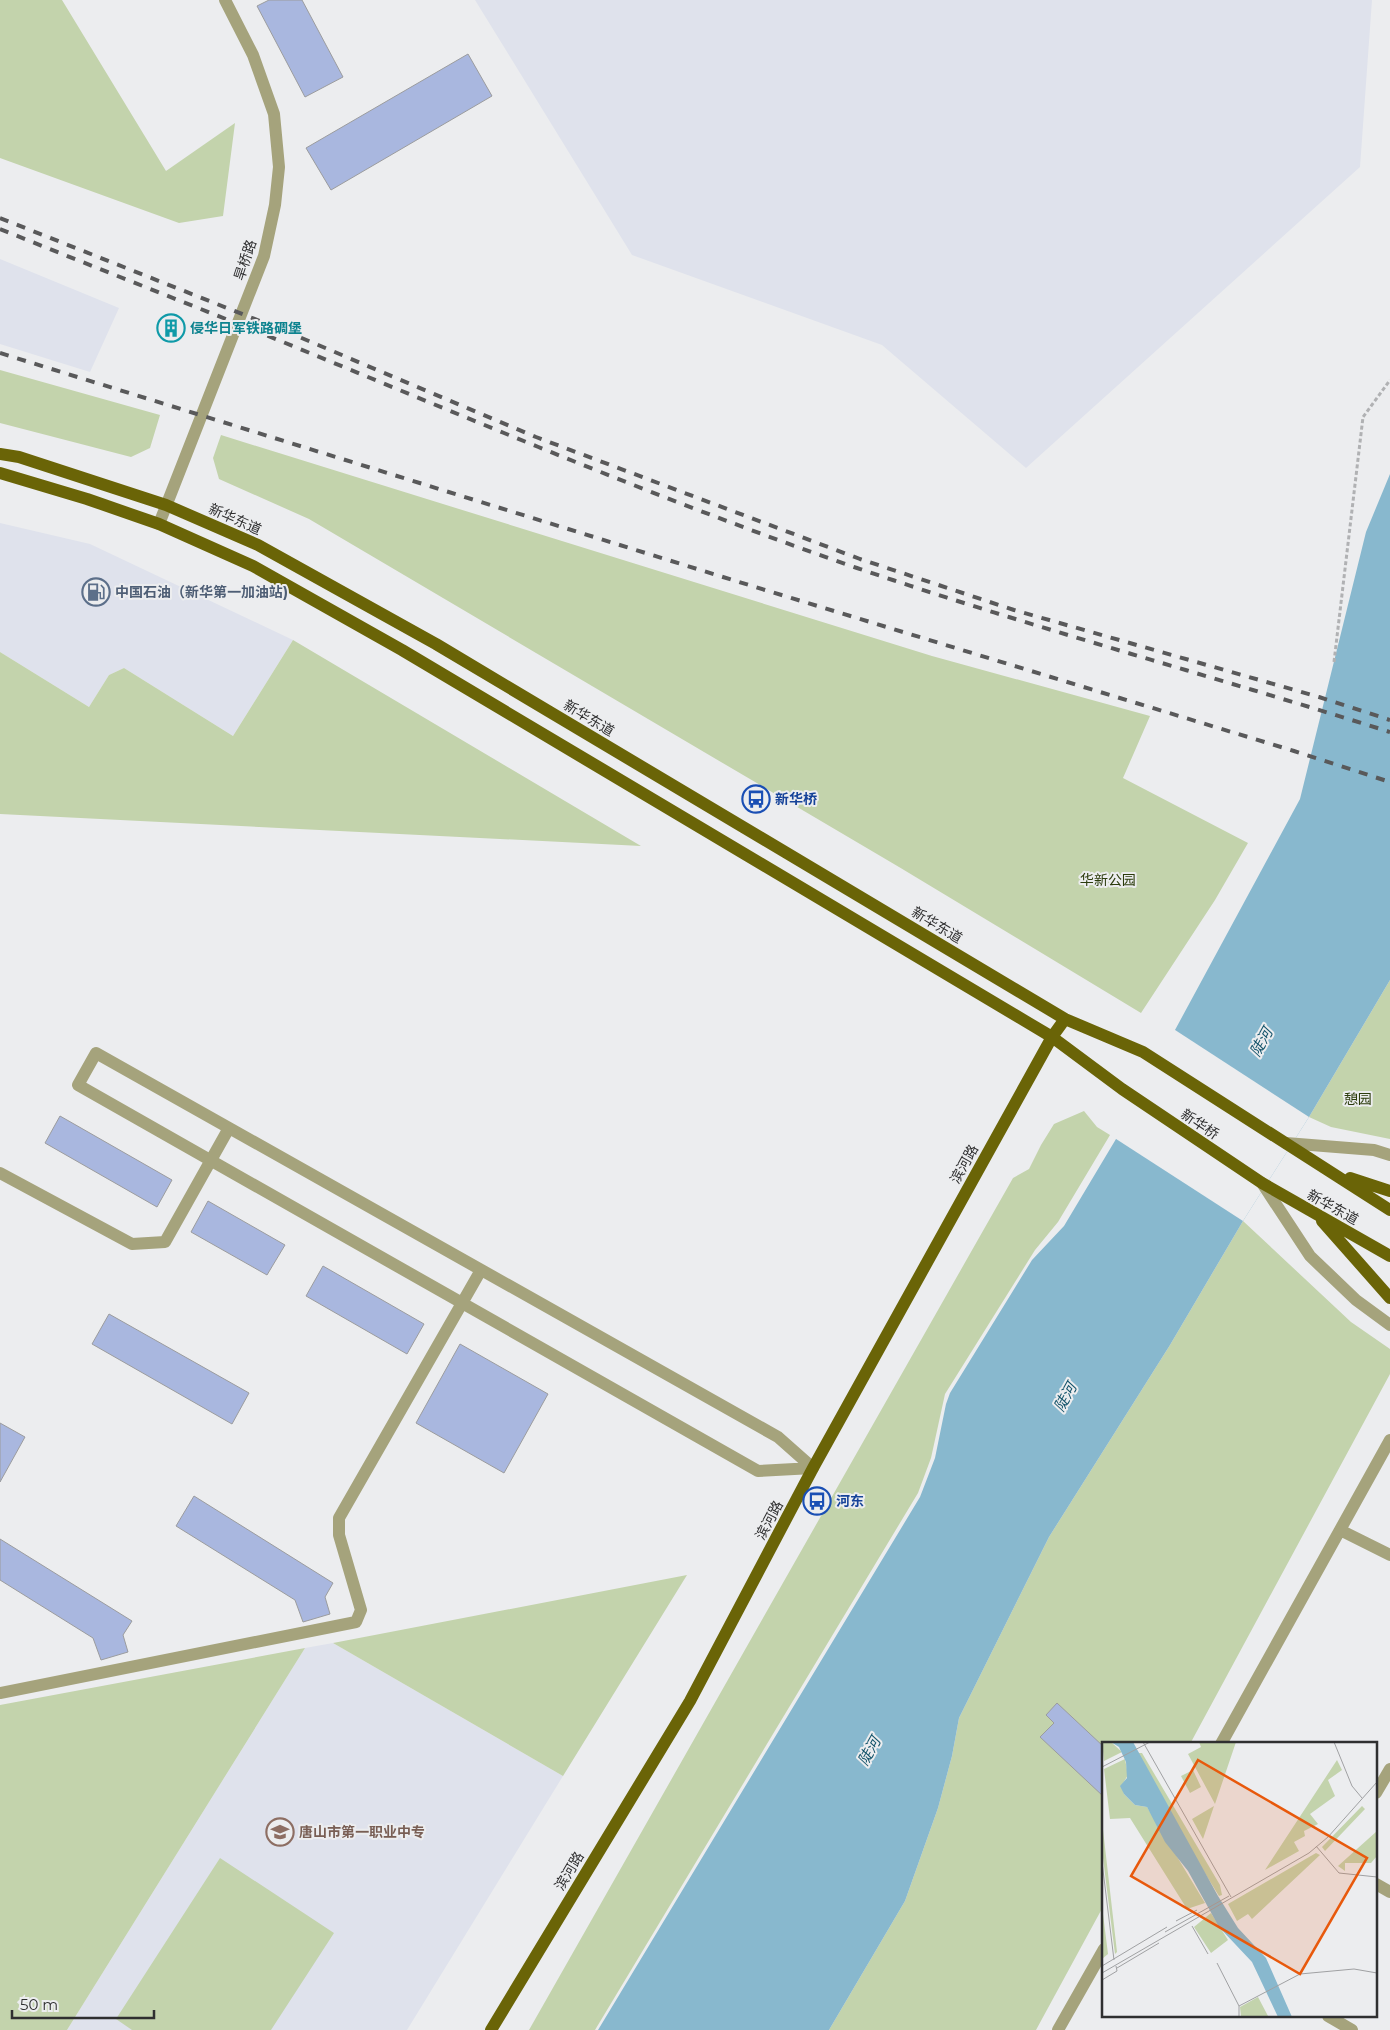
<svg xmlns="http://www.w3.org/2000/svg" width="1390" height="2030" viewBox="0 0 1390 2030" font-family="Montserrat,'Noto Sans SC',sans-serif">
  <style>
    .built { fill: #dfe2ec }
    .green { fill: #c3d3ac }
    .water { fill: #88b8ce }
    .pier { fill: #ecedef }
    .building { fill: #a9b7df; stroke: #9b9c9e }
    .lines { fill: none; stroke-linecap: round; stroke-linejoin: round }
    .path { stroke: #b0b1b3; stroke-width: 3; stroke-dasharray: 4 2.5; stroke-linecap: butt }
    .minor { stroke: #a5a37c; stroke-width: 12 }
    .major { stroke: #6a6407; stroke-width: 12 }
    .rail { stroke: #59595a; stroke-width: 4; stroke-dasharray: 9 9; stroke-linecap: butt }
    .labels { text-anchor: middle; dominant-baseline: central; stroke-width: 4; stroke-linejoin: round; paint-order: stroke }
    .street-label { font-size: 14px; fill: #2f2f30; stroke: #ecedef }
    .culture-label { font-size: 14px; font-weight: bold; fill: #0d838f; stroke: #ecedef; text-anchor: start }
    .service-label { font-size: 14px; font-weight: bold; fill: #4e5e75; stroke: #ecedef; text-anchor: start }
    .transit-label { font-size: 14px; font-weight: bold; fill: #164399; stroke: #ecedef; text-anchor: start }
    .park-label { font-size: 14px; fill: #2c3c0d; stroke: #ecedef }
    .education-label { font-size: 14px; font-weight: bold; fill: #785e54; stroke: #ecedef; text-anchor: start }
    .water-label { font-size: 15px; font-style: italic; fill: #16556c; stroke: #ecedef }
    .inset-road { fill: none; stroke: #a0a1a3; stroke-width: 1 }
    .view { fill: #e8590c; fill-opacity: 0.15; stroke: #e8590c; stroke-width: 2.5 }
    .inset-edge { fill: none; stroke: #2f2f30; stroke-width: 2.5 }
  </style>
  <rect width="100%" height="100%" fill="#ecedef"/>
  <path class="built" d="M475,0H1372L1360,167L1026,468L882,345L632,255Z
    M0,259L119,308L90,372L0,344Z
    M0,523L90,544L293,640L233,736L124,668L109,675L89,707L0,652Z
    M333,1643L563,1776L407,2030H67L305,1648Z"/>
  <path class="green" d="M0,0H62L166,171L235,123L223,216L179,223L0,158Z
    M0,370L160,415L150,448L131,457L0,423Z
    M221,435L932,656L1150,716L1123,778L1248,843L1215,900L1141,1013L899,867L309,519L219,479L213,458Z
    M293,640L641,846L0,814V652L89,707L109,675L124,668L233,736Z
    M1390,980V1139L1331,1127L1309,1117Z
    M1084,1111L1097,1127L1110,1135L1058,1222L1035,1250L945,1394L931,1458L918,1493L595,2030H529L1013,1178L1029,1169L1041,1145L1054,1124Z
    M1243,1221L1351,1322L1390,1349V1374L1190,1744H1104V1905L1036,2030H829L905,1901L938,1808L952,1756L959,1718L1049,1537L1170,1345Z
    M687,1575L563,1776L333,1643Z
    M305,1648L67,2030H0V1705Z
    M220,1858L334,1933L271,2030H132L116,2019Z"/>
  <path class="water" d="M1390,474V980L1309,1117L1243,1221L1170,1345L1049,1537L959,1718L952,1756L938,1808L905,1901L829,2030H598L920,1497L935,1458L946,1404L950,1393L1032,1260L1064,1226L1116,1139L1300,799L1366,532Z"/>
  <path class="pier" d="M1172,1028L1309,1117L1243,1221L1113,1137Z"/>
  <path class="building" d="M269,0H302L343,77L305,97L257,6Z
    M468,54L492,96L331,190L306,148Z
    M172,319L179,329L173,337L163,333V325Z
    M60,1116L172,1180L157,1207L45,1143Z
    M208,1201L285,1245L267,1275L191,1232Z
    M323,1266L424,1324L407,1354L306,1296Z
    M109,1314L249,1393L232,1424L92,1344Z
    M460,1344L548,1394L504,1473L416,1423Z
    M0,1423L25,1437L0,1482Z
    M194,1496L333,1583L325,1597L330,1614L303,1622L295,1600L176,1526Z
    M0,1539L132,1621L123,1635L128,1652L101,1660L93,1638L0,1580Z
    M1057,1703L1104,1747V1797L1040,1737L1054,1723L1046,1715Z"/>
  <g class="lines">
    <path class="path" d="M1334,662L1363,417L1390,380"/>
    <path class="minor" d="M159,524L264,256L275,205L279,167L274,114L253,55L225,0
      M96,1053L778,1437L813,1468L758,1471L78,1085Z
      M1286,1143L1374,1150L1390,1155
      M0,1173L132,1244L165,1242L229,1128
      M1262,1183L1310,1256L1356,1300L1390,1325
      M1340,1530L1390,1555
      M0,1693L356,1622L361,1610L339,1535V1518L481,1270
      M1221,1744L1390,1440
      M1376,1793L1390,1769
      M1376,1884L1390,1892
      M1328,2016L1352,2030
      M1058,2030L1104,1949"/>
    <path class="major" d="M0,454L19,457L166,505L258,545L436,644L1065,1019L1143,1052L1390,1210
      M0,473L87,499L159,524L253,566L402,650L1052,1037L1122,1089L1262,1183L1390,1256
      M1350,1178L1390,1191
      M1322,1221L1390,1298
      M491,2030L690,1701L813,1468L1052,1037L1065,1019"/>
    <path class="rail" d="M0,218L285,331L536,437L860,559L1014,610L1319,697L1390,720
      M0,229C94,267 189,304 283,342C473,420 663,501 857,568C1033,628 1213,676 1390,732
      M0,353L765,590L1294,751L1390,782"/>
  </g>
  <defs>
    <g id="building-ring" transform="scale(1.4375)"><circle r="9.5" fill="#ecedef" stroke="#0f9aa8" stroke-width="1.5"/><path d="M-4-6H4V6H1V3H-1V6H-4ZM-2.5-4.3h1.7v1.8h-1.7ZM.8-4.3h1.7v1.8H.8ZM-2.5-1h1.7V.8h-1.7ZM.8-1h1.7V.8H.8Z" fill="#0f9aa8"/></g>
    <g id="fuel-ring" transform="scale(1.4375)"><circle r="9.5" fill="#ecedef" stroke="#5c6f8a" stroke-width="1.5"/><path d="M-5.5-6h7V0h2V4h1.3V-2.5L3-4.5l.8-.8L6-3V5H2.5V1h-1V6h-7ZM-4.2-4.7v3.2H.2V-4.7Z" fill="#5c6f8a"/></g>
    <g id="bus-ring" transform="scale(1.4375)"><circle r="9.5" fill="#ecedef" stroke="#1a4fb4" stroke-width="1.5"/><path d="M-5-6H5V4H4V6H2V4H-2V6H-4V4H-5ZM-3.5-4V0h7V-4ZM-3.5 1.2v1.5H-2V1.2ZM2 1.2v1.5H3.5V1.2Z" fill="#1a4fb4"/></g>
    <g id="school-ring" transform="scale(1.4375)"><circle r="9.5" fill="#ecedef" stroke="#8d6e63" stroke-width="1.5"/><path d="M0-5L7-2L0 1L-7-2ZM-4 1L0 2.5L4 1V4Q0 6-4 4Z" fill="#8d6e63"/></g>
  </defs>
  <g fill-rule="evenodd">
    <use href="#building-ring" x="171" y="328"/>
    <use href="#fuel-ring" x="96" y="592"/>
    <use href="#bus-ring" x="756" y="799"/>
    <use href="#bus-ring" x="817" y="1501"/>
    <use href="#school-ring" x="280" y="1832"/>
  </g>
  <g class="labels">
    <g class="street-label">
      <text transform="translate(245 260) rotate(-72)">旱桥路</text>
      <text transform="translate(235 519) rotate(24)">新华东道</text>
      <text transform="translate(589 718) rotate(31)">新华东道</text>
      <text transform="translate(937 925) rotate(31)">新华东道</text>
      <text transform="translate(1200 1124) rotate(34)">新华桥</text>
      <text transform="translate(964 1164) rotate(-61)">滨河路</text>
      <text transform="translate(1333 1207) rotate(29)">新华东道</text>
      <text transform="translate(769 1520) rotate(-62)">滨河路</text>
      <text transform="translate(569 1871) rotate(-59)">滨河路</text>
    </g>
    <g class="culture-label">
      <text x="190" y="328">侵华日军铁路碉堡</text>
    </g>
    <g class="service-label">
      <text x="115" y="592">中国石油（新华第一加油站)</text>
    </g>
    <g class="transit-label">
      <text x="775" y="799">新华桥</text>
      <text x="836" y="1501">河东</text>
    </g>
    <g class="park-label">
      <text x="1108" y="880">华新公园</text>
      <text x="1358" y="1099">憩园</text>
    </g>
    <g class="education-label">
      <text x="299" y="1832">唐山市第一职业中专</text>
    </g>
    <g class="water-label">
      <text transform="translate(1261 1042) rotate(-61)">陡河</text>
      <text transform="translate(1065 1397) rotate(-61)">陡河</text>
      <text transform="translate(869 1751) rotate(-61)">陡河</text>
    </g>
  </g>
  <g transform="translate(1102 1742)">
    <rect width="275" height="275" fill="#ecedef"/>
    <path d="M0,0H9L20,10L2,19ZM97,0H134L113,62L86,12L99,5ZM36,11H40L118,143L120,153L117,154L96,120ZM23,17L26,33L20,43L22,52L33,63L45,65L103,161L85,167L28,76L8,77L2,27ZM235,18L240,28L226,38L233,54L208,72L216,82L202,89L203,94L192,100L197,109L163,128ZM91,28L99,45L88,51L79,34ZM112,64L101,97L90,77ZM260,64L263,67L223,109L220,105ZM0,79L15,210L13,212L0,108ZM275,89V114L269,121H243V129L236,124ZM214,111L218,113L150,177L146,172L135,179L126,162ZM0,164L6,212L0,217ZM109,171L126,198L109,211L92,185ZM156,255L166,274H139L138,265Z" fill="#c3d3ac"/>
    <path d="M9,0H31L116,154L136,186L164,216L190,275H176L150,220L117,185L86,129L63,100L45,65L33,63L22,52L18,44L25,36L24,20L17,5Z" fill="#88b8ce"/>
    <path class="inset-road" d="M41,0L129,155M232,0L250,44L260,56M0,25L48,0M214,104L237,131L275,135M0,120L12,218M74,179L95,168M90,184L106,212M63,190L127,154M115,221L137,264V275M0,224L65,185M15,226L57,201M0,231L207,111L226,95L275,40M0,238L15,229L14,224M137,264L198,232L252,227L275,231"/>
    <path class="view" d="M96,18L265,116L198,232L29,134Z"/>
    <rect width="275" height="275" class="inset-edge"/>
  </g>
  <path d="M12 2010v8h142v-8" fill="none" stroke="#2f2f30" stroke-width="2.5"/>
  <text x="20" y="2010" font-size="15" fill="#2f2f30" stroke="#ecedef" stroke-width="4" paint-order="stroke">50 m</text>
</svg>
